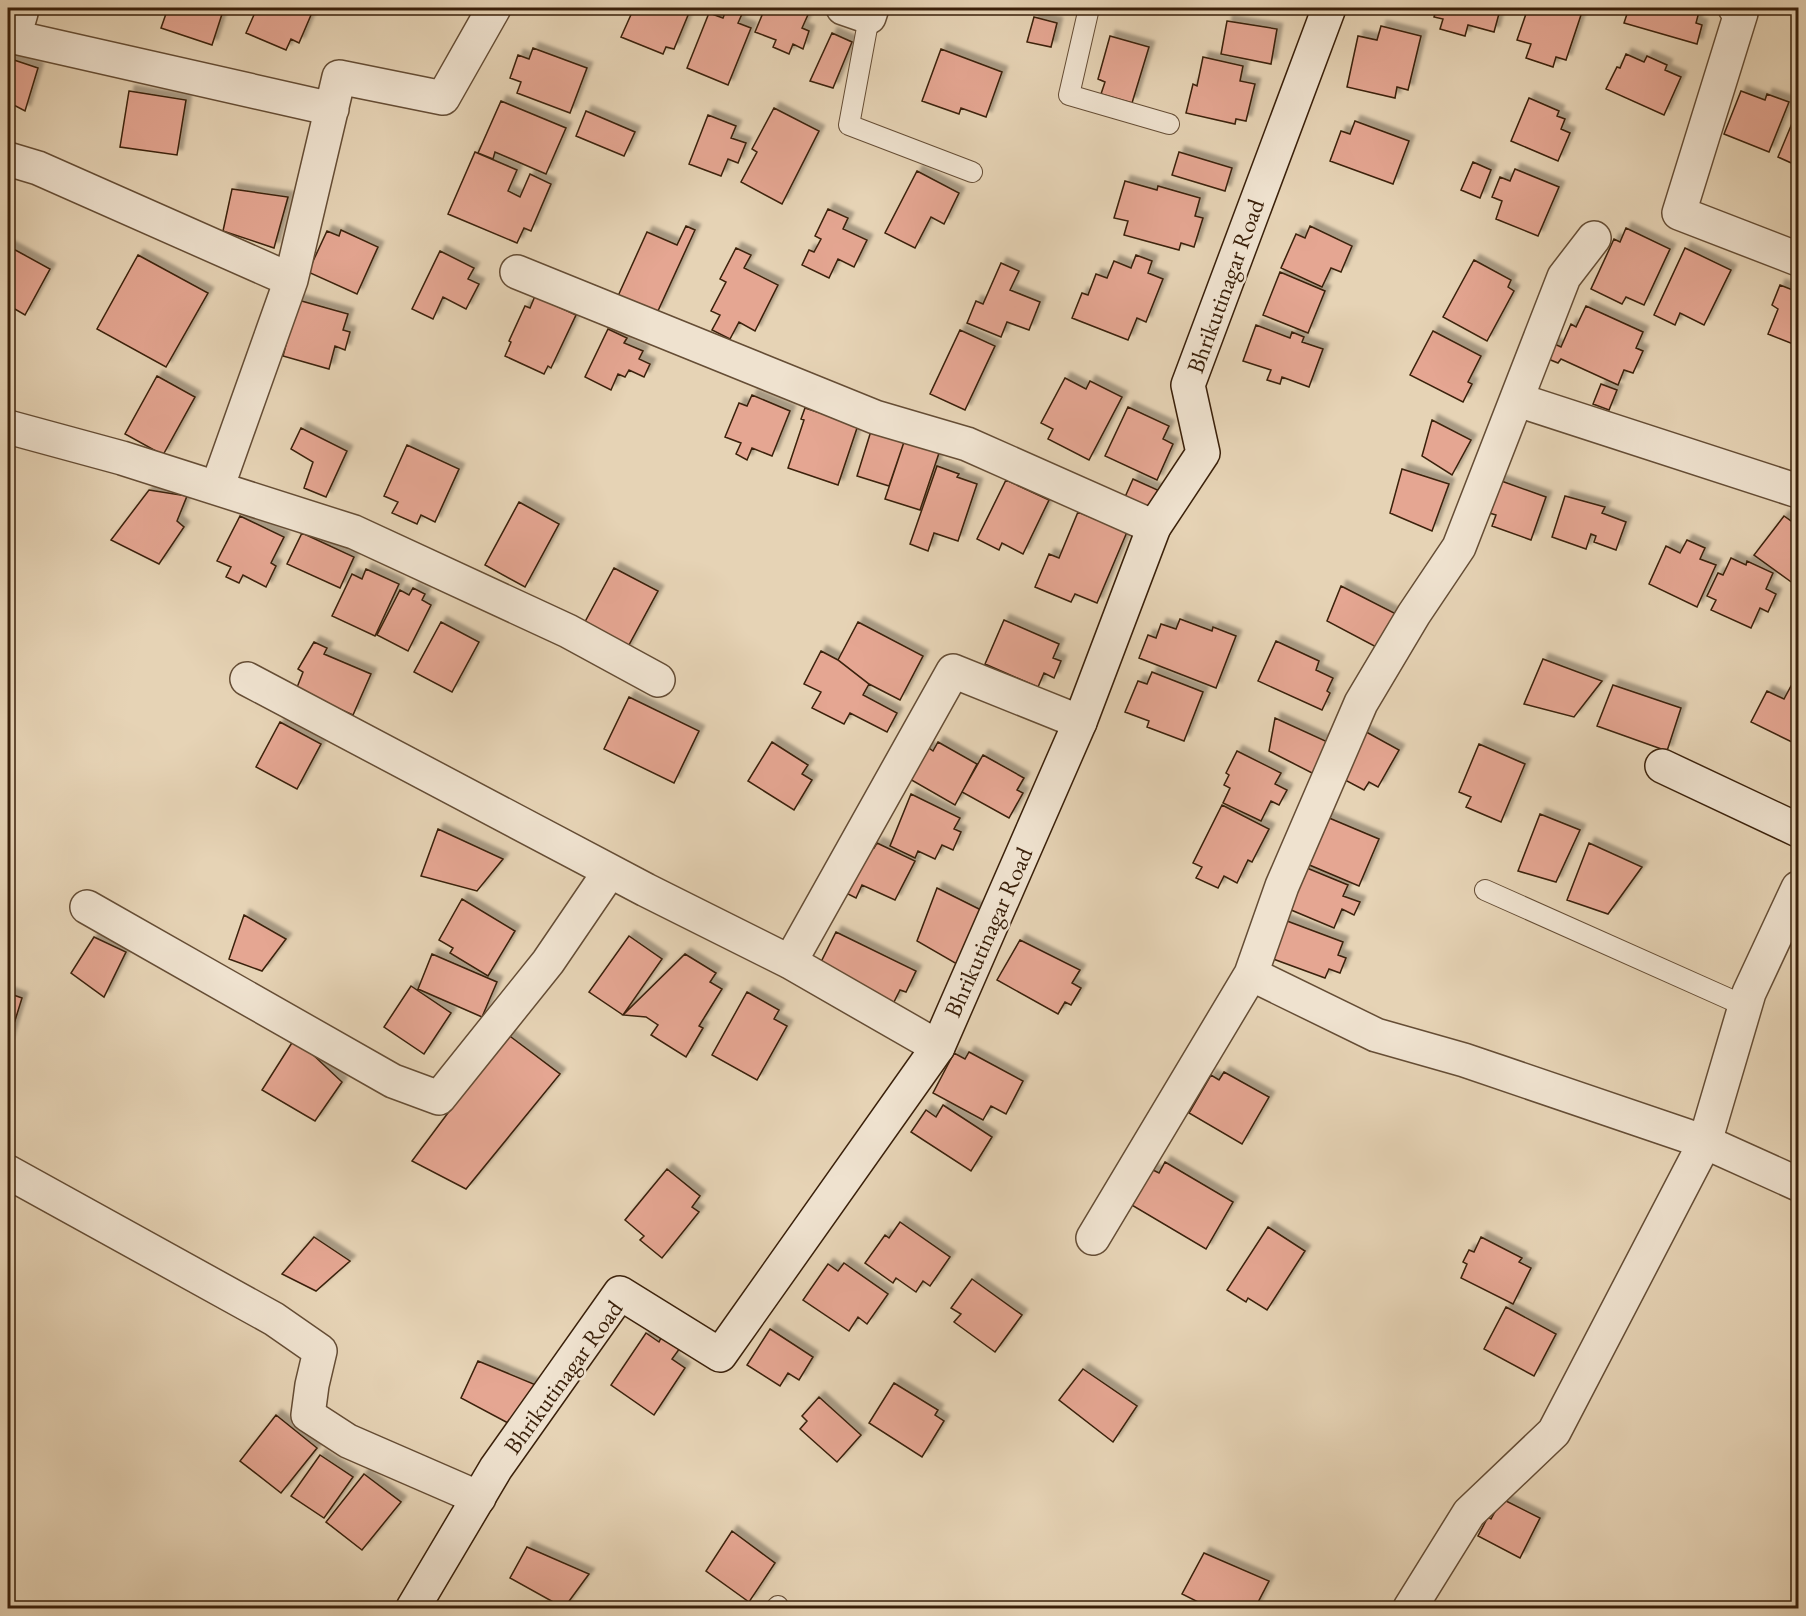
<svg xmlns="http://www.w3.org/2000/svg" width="1806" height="1616" viewBox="0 0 1806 1616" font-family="'EB Garamond',serif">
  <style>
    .building { fill: #e5a692; stroke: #3a200a; stroke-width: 1.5; filter: url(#shadow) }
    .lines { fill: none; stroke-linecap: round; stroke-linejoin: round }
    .lane-casing { stroke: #654d35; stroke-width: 22 }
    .street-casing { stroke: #654d35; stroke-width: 36 }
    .secondary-casing { stroke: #3a200a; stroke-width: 36 }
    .lane { stroke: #efe2cf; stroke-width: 20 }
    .street { stroke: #efe2cf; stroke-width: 33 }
    .secondary { stroke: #efe2cf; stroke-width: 33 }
    .labels { text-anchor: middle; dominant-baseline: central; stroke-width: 5; stroke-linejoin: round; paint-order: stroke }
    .street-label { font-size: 24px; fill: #3a200a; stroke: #efe2cf }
  </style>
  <defs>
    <filter id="shadow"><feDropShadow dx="5.5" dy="-5.5" stdDeviation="1.5" flood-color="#0004"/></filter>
  </defs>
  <rect width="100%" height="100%" fill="#e6d3b5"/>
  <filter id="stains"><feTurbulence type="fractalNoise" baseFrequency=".00333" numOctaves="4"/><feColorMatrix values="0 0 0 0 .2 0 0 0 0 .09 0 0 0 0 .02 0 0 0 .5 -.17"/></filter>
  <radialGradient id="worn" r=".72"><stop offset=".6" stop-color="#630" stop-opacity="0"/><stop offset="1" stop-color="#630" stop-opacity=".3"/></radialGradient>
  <path class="building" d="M168,8H219L223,11L212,45L161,28Z
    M257,8H314L299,43L291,39L286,50L246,33Z
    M634,8H691L674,49L666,47L663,54L621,37Z
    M727,8L742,14L738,23L751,28L728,85L687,68L709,13L723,18Z
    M765,8H811L802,28L809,31L803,49L793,44L789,54L773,47L776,40L755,32Z
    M1437,8H1492L1500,10L1494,32L1468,25L1465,36L1440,29L1443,19L1434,17Z
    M1528,8L1583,9L1566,60L1556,57L1553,67L1526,58L1531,44L1517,40Z
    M1629,8H1700L1696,23L1702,25L1697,44L1624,23Z
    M1034,17L1057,23L1051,47L1027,42Z
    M1227,21L1277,29L1271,64L1221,54Z
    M1381,26L1421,36L1408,90L1397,87L1395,98L1347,87L1358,36L1377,40Z
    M832,33L852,42L833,88L810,81Z
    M1110,36L1149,47L1132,103L1101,94L1105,82L1098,79Z
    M533,48L587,68L570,113L517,93L521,82L510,78L518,55L529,59Z
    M941,49L1002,72L986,117L961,108L959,114L922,101Z
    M1626,54L1644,62L1647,56L1667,65L1665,70L1681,77L1664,115L1606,89L1617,67L1620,68Z
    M1203,57L1243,66L1240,81L1255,84L1246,121L1236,119L1235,124L1186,113L1193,84L1197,86Z
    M8,58L38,68L25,111L8,102Z
    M129,91L186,100L177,155L120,147Z
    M1741,91L1765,100L1767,94L1789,102L1769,152L1724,134Z
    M1529,98L1559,111L1557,116L1565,119L1561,129L1570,133L1558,161L1511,141Z
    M501,101L566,128L546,174L495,152L493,159L478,153Z
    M774,108L819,131L782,204L741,182L757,152L752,149Z
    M1798,109V166L1778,157Z
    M586,111L635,132L624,156L576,136Z
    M708,115L736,126L731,138L746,143L738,163L728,159L721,176L689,164Z
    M1355,121L1409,141L1393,184L1330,161L1341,131L1350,134Z
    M475,152L517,170L508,191L520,197L530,174L551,184L531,231L524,228L517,243L448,214Z
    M1179,152L1232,168L1225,191L1172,175Z
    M1473,162L1491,170L1480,198L1461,190Z
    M1515,169L1559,187L1538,236L1496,219L1502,201L1492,197L1500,177L1510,181Z
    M917,171L959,193L944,224L931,217L915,248L885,233Z
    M1125,181L1157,190L1158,186L1200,198L1195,216L1203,218L1194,247L1181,243L1179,250L1124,235L1128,221L1114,218Z
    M232,189L288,197L274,248L223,231Z
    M828,209L848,218L843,229L867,240L854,267L838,259L829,278L802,265L809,250L814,252L821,239L815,236Z
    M686,226L695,230L657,313L618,296L647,232L677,245Z
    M1310,226L1352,246L1341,272L1331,268L1322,287L1281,268L1296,234L1305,238Z
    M1626,228L1670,249L1644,305L1626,297L1622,304L1591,289L1614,239L1620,242Z
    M341,230L378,247L357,294L308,272L327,231L339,236Z
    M8,246L50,269L25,315L8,305Z
    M736,248L751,255L744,268L778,285L755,331L739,322L730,339L712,330L720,315L711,311L726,282L720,279Z
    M1685,248L1731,270L1704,325L1680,313L1675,325L1654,315Z
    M440,251L474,268L468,279L479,284L466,309L443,297L433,319L412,309Z
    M138,255L208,293L166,367L97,329Z
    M1136,255L1152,261L1148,273L1163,279L1146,322L1137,318L1128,340L1072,318L1082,293L1088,295L1096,274L1107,278L1114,261L1131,268Z
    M1474,260L1511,280L1508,287L1514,291L1487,341L1443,317Z
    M1001,263L1019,271L1010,290L1040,302L1029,330L1007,322L1001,337L967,323L976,301L983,304Z
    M1280,272L1325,291L1308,333L1263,315Z
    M1780,285L1798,292V346L1768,334L1778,309L1772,305Z
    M535,296L576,315L551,368L548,366L544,374L505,356L511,342L509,341L525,306L530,308Z
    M298,300L348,314L343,330L350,332L345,350L335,346L329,369L283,356Z
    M1586,306L1643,332L1636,348L1643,351L1633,373L1624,370L1618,385L1561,359L1558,363L1541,356L1548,341L1561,347L1571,324L1576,327Z
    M1256,325L1290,338L1292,332L1304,337L1302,342L1323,349L1309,387L1282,377L1280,384L1267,380L1271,370L1243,361Z
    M608,329L627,338L624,343L643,351L639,359L650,364L644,377L629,370L625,377L618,374L611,390L585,377Z
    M960,330L995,346L965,410L930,394Z
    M1433,331L1481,356L1468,382L1472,384L1463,402L1410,375Z
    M157,376L195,397L163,455L125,434Z
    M1065,378L1086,389L1090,381L1122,397L1089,460L1048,439L1053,429L1041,423Z
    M1601,384L1617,390L1609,410L1593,404Z
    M752,395L790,411L772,456L752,448L747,460L736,454L741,443L725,437L739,403L747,406Z
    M1128,407L1169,426L1163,439L1173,444L1157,480L1105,456Z
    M805,408L858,425L838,485L788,468L804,420L801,419Z
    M1432,420L1471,440L1452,475L1422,456Z
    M301,428L347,451L326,497L304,488L313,462L291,449Z
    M871,431L904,442L889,486L857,476Z
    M907,433L940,450L920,510L885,499Z
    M407,445L459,469L435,522L421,515L417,524L392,513L398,502L384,496Z
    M937,466L959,474L957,477L977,484L958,541L934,533L928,551L910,544Z
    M1402,469L1449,484L1432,531L1390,513Z
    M1493,478L1546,497L1531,540L1492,526L1496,515L1486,512Z
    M1133,479L1162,492L1153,509L1125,497Z
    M1006,480L1049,500L1023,554L1002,543L999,550L977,539Z
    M149,490L187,496L177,521L184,527L159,564L111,540Z
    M1565,496L1605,507L1602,513L1626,522L1616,550L1594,542L1596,536L1591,534L1586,549L1552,537Z
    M519,502L559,524L525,587L485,565Z
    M1078,512L1127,532L1097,603L1075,594L1071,602L1035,587L1049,554L1059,558Z
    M240,516L284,537L271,563L276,566L266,587L243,575L239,583L226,577L231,567L217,561Z
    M1784,516L1798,526V577L1794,584L1754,555Z
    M302,533L354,557L340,588L287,564Z
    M1687,540L1705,548L1700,559L1716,565L1697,607L1649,584L1666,546L1680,553Z
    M1731,558L1746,565L1747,561L1773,573L1766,589L1776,594L1768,612L1760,608L1751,628L1711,610L1716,600L1707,596L1718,573L1723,575Z
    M614,568L658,591L623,656L579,633Z
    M366,569L399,584L375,636L332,616L352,574L362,579Z
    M1341,586L1398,615L1380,649L1327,621Z
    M413,588L425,594L422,600L431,605L408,651L377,635L400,590L409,595Z
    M1180,619L1212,631L1213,627L1236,636L1216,688L1139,658L1148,635L1156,638L1161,624L1176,629Z
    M1004,620L1059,644L1053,658L1061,661L1054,678L1044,673L1038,687L985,664Z
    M441,622L479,642L452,692L414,672Z
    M858,622L923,656L900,700L869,684L838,660Z
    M1276,641L1319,661L1316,670L1333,678L1327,691L1330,693L1322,710L1258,681Z
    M314,642L327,648L324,654L371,674L353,715L296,690L303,672L298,669Z
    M821,651L838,660L869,684L863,695L897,713L887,732L850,713L844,724L812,708L821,692L804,684Z
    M1543,659L1602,681L1574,717L1524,704Z
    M1152,672L1203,692L1184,741L1147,727L1149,721L1125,712L1138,681L1147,684Z
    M1613,685L1681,708L1667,751L1597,726Z
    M1791,686L1798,690V745L1751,722L1767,691L1784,699Z
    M629,697L699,731L674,783L604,749Z
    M1275,718L1332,744L1316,775L1269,751Z
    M280,722L321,744L297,789L256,767Z
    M1359,728L1399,750L1378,787L1369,782L1364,790L1345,780L1349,773L1338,766Z
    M772,742L808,765L802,774L812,780L794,810L748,781Z
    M938,742L977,764L955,805L908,778L926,746L933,751Z
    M1479,744L1525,764L1501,822L1466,807L1471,797L1459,792Z
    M1237,751L1281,773L1275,784L1287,790L1279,805L1271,801L1261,821L1223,803L1230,788L1224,785L1229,775L1226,773Z
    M983,755L1024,778L1017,790L1023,793L1009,818L962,792Z
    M911,794L960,818L954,829L961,832L953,850L942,845L935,859L918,851L915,858L890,846Z
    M1222,805L1269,829L1252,862L1248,860L1237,883L1224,876L1218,888L1196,878L1202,867L1193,863Z
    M1540,814L1580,830L1556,882L1518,871Z
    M1322,815L1379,839L1359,886L1300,861Z
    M438,829L503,859L477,891L421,876Z
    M877,843L915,861L895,900L862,885L856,898L838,889L866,844L874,848Z
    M1589,843L1642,867L1608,914L1567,900Z
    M1302,866L1348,885L1343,896L1360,902L1354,915L1342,909L1334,928L1284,907Z
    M937,888L981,910L962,967L917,941Z
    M462,899L515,931L488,976L450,953L453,948L439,940Z
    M244,915L286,939L262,971L229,959Z
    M1279,918L1343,942L1338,955L1346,958L1340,973L1329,969L1325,978L1265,956Z
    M836,932L916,971L906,992L900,990L893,1004L818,968Z
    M629,936L662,959L623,1015L589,992Z
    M94,937L126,952L104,997L71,973Z
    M1020,940L1080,970L1072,983L1081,988L1071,1005L1065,1002L1058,1014L997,980Z
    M432,954L497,982L482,1017L418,989Z
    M685,954L716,973L710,982L722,989L699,1026L703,1028L686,1057L651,1035L658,1025L646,1017L623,1015Z
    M411,986L451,1013L424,1054L384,1027Z
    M747,992L779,1010L774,1019L787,1026L757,1080L712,1055Z
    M8,993L22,998L8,1043Z
    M507,1034L560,1074L466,1189L412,1161Z
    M295,1038L342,1082L315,1121L262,1090Z
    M969,1052L1023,1081L1006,1114L991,1106L983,1120L933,1093L954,1053L965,1059Z
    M1224,1072L1269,1097L1242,1144L1189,1113L1211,1075L1219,1080Z
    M943,1105L992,1137L971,1171L911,1132L926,1110L936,1117Z
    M1165,1162L1233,1202L1206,1249L1130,1204L1151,1169L1159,1173Z
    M667,1169L700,1196L692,1207L699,1212L662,1258L640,1240L644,1236L625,1220Z
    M900,1222L950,1257L930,1286L923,1281L916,1292L896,1278L893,1283L865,1263L885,1235L889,1238Z
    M1268,1227L1305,1251L1267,1310L1248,1298L1246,1302L1227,1290Z
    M314,1237L350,1261L316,1291L282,1274Z
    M1481,1237L1522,1258L1519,1262L1531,1268L1513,1304L1461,1278L1467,1264L1463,1262L1469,1250L1474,1252Z
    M844,1263L888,1294L867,1324L858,1317L849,1331L803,1300L828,1264L838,1271Z
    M972,1279L1022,1315L995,1352L954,1322L961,1314L951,1308Z
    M1506,1307L1556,1334L1534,1376L1484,1349Z
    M770,1329L813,1357L799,1380L788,1373L780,1386L747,1365Z
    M646,1333L659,1342L662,1336L680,1348L672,1359L685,1368L654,1415L611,1385Z
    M478,1361L536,1385L508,1423L461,1398Z
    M1083,1369L1137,1406L1113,1442L1059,1400Z
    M894,1383L938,1410L935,1415L944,1421L922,1457L869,1423Z
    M819,1397L861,1435L837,1462L800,1429L807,1421L802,1416Z
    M276,1415L317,1448L281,1493L240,1461Z
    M320,1455L353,1477L324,1518L291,1496Z
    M364,1474L401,1502L362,1550L326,1522Z
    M1502,1499L1540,1518L1520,1558L1478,1536L1488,1517L1491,1519Z
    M732,1531L775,1563L749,1602L706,1571Z
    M527,1547L589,1574L564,1608L510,1578Z
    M1204,1553L1269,1581L1255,1608H1210L1182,1594Z"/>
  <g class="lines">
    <g class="lane-casing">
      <path id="lane" d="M1089,8L1069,95L1169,124
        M869,17L849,125L972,172
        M1485,890L1736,1002L1749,993
        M776,1608L778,1606"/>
    </g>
    <g class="street-casing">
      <path id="street" d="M843,8L869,17L872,8
        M1735,8L1741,13L1679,213L1798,259
        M21,13L14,37L332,109
        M8,159L38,168L291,280L339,77L443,98L494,8
        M1594,238L1564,277L1459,547L1414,614L1361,703L1282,886L1251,974L1376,1035L1464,1060L1705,1142L1798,1184
        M517,272L875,417L967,444L1154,527
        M1518,400L1798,491
        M8,427L122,458L354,532L568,631L658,680
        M217,488L291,280
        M247,679L646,890L790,962L938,1047
        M87,907L393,1081L439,1098L548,962L610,871
        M790,962L953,671L1080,722
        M8,1172L274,1319L320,1351L312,1385L308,1415L348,1441L479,1498
        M1093,1238L1251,974
        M1410,1608L1469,1513L1554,1432L1705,1142L1749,993L1798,888"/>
    </g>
    <g class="secondary-casing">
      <path id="secondary" d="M1662,766L1798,830
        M413,1608L496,1468L620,1293L720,1355L938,1047L1080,722L1154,527L1203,453L1188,385L1329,8"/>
    </g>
    <use href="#lane" class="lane"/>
    <use href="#street" class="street"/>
    <use href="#secondary" class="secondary"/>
  </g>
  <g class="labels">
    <g class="street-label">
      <text transform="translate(1225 286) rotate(-70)">Bhrikutinagar Road</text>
      <text transform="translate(988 932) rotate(-66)">Bhrikutinagar Road</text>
      <text transform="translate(563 1377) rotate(-54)">Bhrikutinagar Road</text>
    </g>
  </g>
  <rect width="1806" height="1616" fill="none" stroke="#e6d3b5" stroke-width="30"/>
  <rect x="9" y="9" width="1788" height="1598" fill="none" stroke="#3a200a" stroke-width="3"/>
  <rect x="15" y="15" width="1776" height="1586" fill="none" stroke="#3a200a" stroke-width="1.5"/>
  <rect width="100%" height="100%" filter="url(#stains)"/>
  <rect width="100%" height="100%" fill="url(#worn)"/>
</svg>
